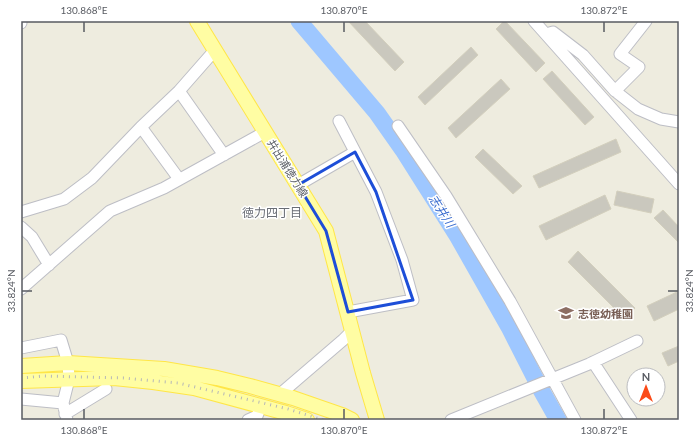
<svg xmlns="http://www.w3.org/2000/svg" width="700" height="441" viewBox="0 0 700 441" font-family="Lato,'Noto Sans JP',sans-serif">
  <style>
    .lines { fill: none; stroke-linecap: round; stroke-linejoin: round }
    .river { stroke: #9ec7ff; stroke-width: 17 }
    .building { fill: #cac8be; stroke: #d3cfbd }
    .minor-casing { stroke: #bdbec5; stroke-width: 13 }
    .major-casing { stroke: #ffe647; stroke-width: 16 }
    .minor { stroke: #fff; stroke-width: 11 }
    .major { stroke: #fffda3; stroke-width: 14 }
    .rail { stroke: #b6b7b7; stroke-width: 3; stroke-dasharray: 1 5; stroke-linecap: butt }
    .marked { fill: none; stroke: #1d4ed8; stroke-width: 3; stroke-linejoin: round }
    .ticks { fill: none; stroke: #585b62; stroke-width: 1.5 }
    .labels { text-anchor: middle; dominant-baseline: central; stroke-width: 3; stroke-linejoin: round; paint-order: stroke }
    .street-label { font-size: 11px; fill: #585b62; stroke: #fff }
    .education-label { font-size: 11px; font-weight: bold; fill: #785e54; stroke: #fff; text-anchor: start }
    .water-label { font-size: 12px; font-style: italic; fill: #3569ce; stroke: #fff }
    .neighbourhood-label { font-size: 12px; fill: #696d75; stroke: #fff }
    .neatline { fill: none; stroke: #585b62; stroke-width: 1.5 }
    .ticks-label { font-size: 10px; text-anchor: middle; fill: #585b62 }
  </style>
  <rect width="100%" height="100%" fill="#eeecdf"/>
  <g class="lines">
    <path class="river" d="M299,21L377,113L403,150L458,237L509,327L540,388L558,420"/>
  </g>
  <path class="building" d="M348,21H365L404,62L395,71Z
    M504,21H505L545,63L536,72L496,29Z
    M471,47L478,55L425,105L418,97Z
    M552,71L594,117L585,125L543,79Z
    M501,79L510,89L456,138L448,128Z
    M616,139L621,152L539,188L533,176Z
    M483,149L522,186L513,194L475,157Z
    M617,191L654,199L651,213L614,205Z
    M605,195L611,209L546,240L539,226Z
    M663,210L679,227V243L654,218Z
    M578,251L635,308L625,319L568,262Z
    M679,291V309L654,321L647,306Z
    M679,346V361L668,366L662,353Z"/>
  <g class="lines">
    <g class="minor-casing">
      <path id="minor" d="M534,21L679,184
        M21,23V21
        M546,34L553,32L583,55L615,91L638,109L661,119L679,122
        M179,91L224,155
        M615,91L639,67L620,54L646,21
        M339,121L376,192L402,260L413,300L348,312
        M398,126L446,196L510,301L575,420
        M141,127L179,179
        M298,185L355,152
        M21,212L64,199L92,178L141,127L179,91L215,50
        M21,227L32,237L49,265
        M21,289L110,211L164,188L265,132
        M21,348L61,340L68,363L69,379L63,403L67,420
        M593,362L631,420
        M279,395L343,340L352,331
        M21,399L63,403
        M65,414L106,389
        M248,420L257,416L261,406
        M451,420L589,364L637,341"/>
    </g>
    <g class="major-casing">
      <path id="major" d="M197,21L326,231L363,373L377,420
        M21,366L68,363L164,369L217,378L250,386L293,398L342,415L352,420
        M21,381L114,378L153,382L194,388L286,413L307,420"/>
    </g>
    <use href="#minor" class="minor"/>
    <use href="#major" class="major"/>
    <path class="rail" d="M21,378L44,376L123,378L178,383L288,409L323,420"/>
  </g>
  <path class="marked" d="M355,152L376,192L413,300L348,312L326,231L298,185Z"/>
  <path class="ticks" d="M84,22V32M344,22V32M604,22V32M22,291H32M668,291H678M84,409V419M344,409V419M604,409V419"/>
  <defs>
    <g id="school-bare" transform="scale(1.2)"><path d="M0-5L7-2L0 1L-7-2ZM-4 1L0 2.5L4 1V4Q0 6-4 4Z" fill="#8d6e63" stroke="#fff" stroke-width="2.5" paint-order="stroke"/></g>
  </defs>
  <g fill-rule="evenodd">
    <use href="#school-bare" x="566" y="313"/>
  </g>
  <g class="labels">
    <g class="street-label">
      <text transform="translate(288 168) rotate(58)">井出浦徳力線</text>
    </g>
    <g class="education-label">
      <text x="578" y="313">志徳幼稚園</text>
    </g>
    <g class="water-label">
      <text transform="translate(442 211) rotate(57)">志井川</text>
    </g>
    <g class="neighbourhood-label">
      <text x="272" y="212">徳力四丁目</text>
    </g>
  </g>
  <rect width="700" height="441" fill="none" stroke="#ffffff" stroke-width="44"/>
  <g transform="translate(646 387)"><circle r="19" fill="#ffffff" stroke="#bcbdc0"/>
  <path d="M0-3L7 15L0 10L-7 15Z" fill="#fb4b18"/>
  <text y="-6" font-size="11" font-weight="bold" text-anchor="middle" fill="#585b62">N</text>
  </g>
  <rect x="22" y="22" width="656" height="397" class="neatline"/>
  <g class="ticks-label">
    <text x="84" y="14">130.868°E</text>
    <text x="344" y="14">130.870°E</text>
    <text x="604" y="14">130.872°E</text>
    <text transform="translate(11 291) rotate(-90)" y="4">33.824°N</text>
    <text transform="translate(689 291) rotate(-90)" y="4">33.824°N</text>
    <text x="84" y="434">130.868°E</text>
    <text x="344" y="434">130.870°E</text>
    <text x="604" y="434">130.872°E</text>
  </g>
</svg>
